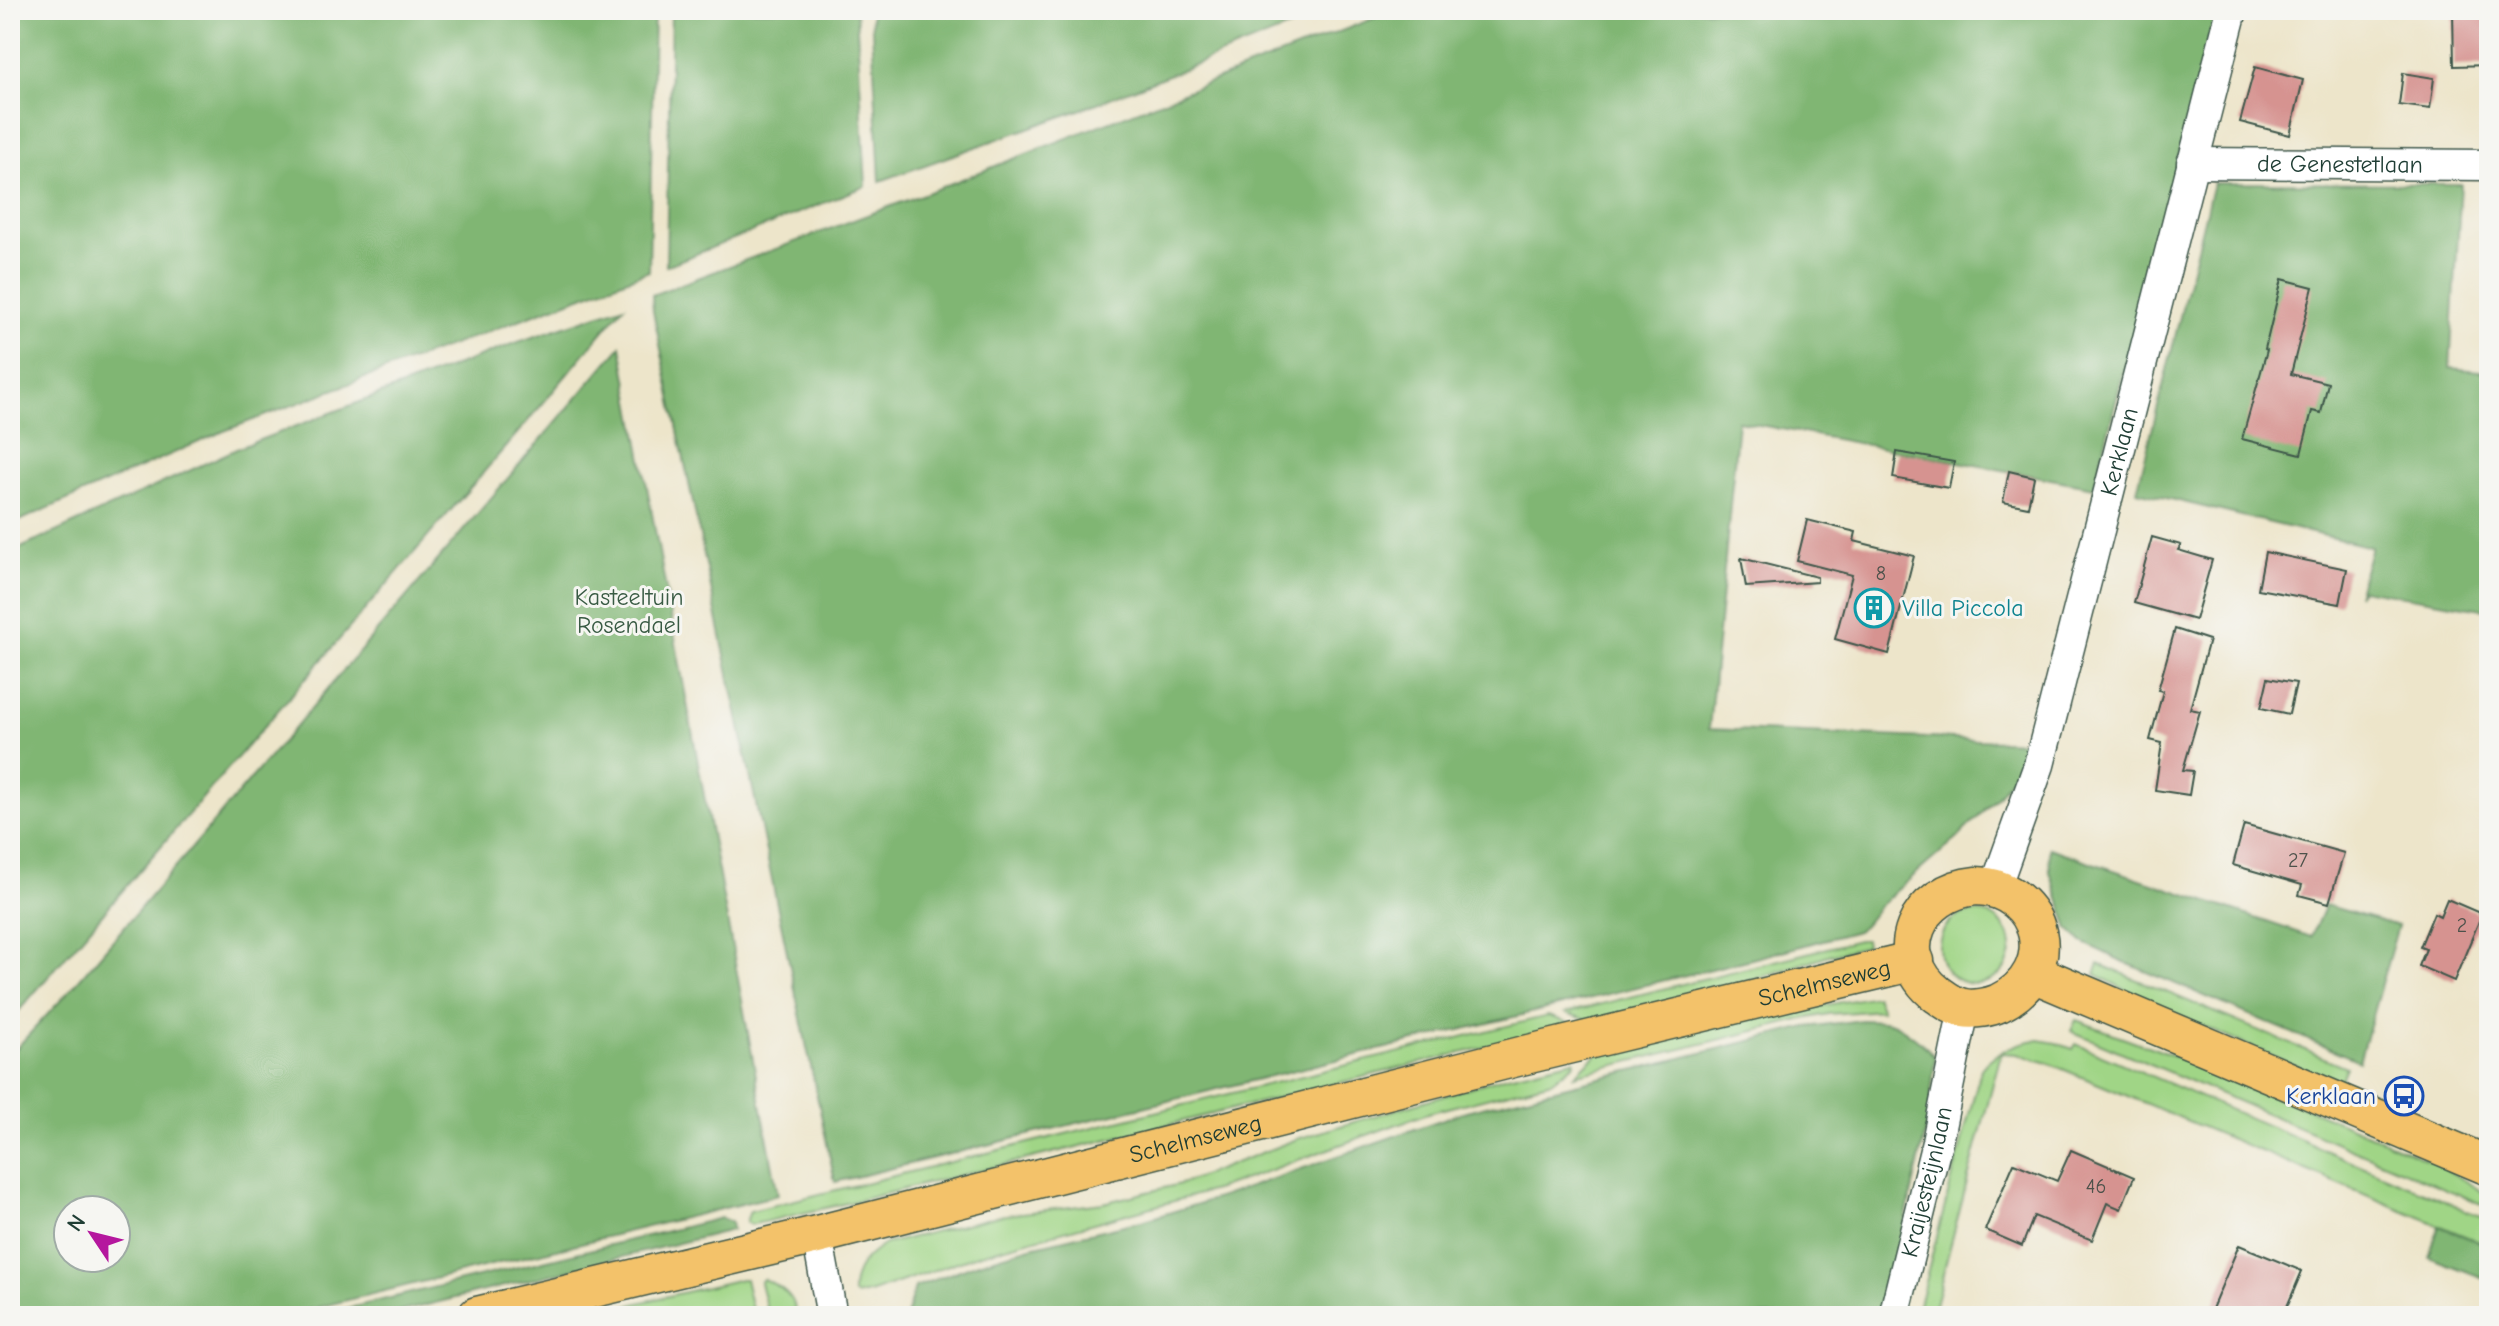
<svg xmlns="http://www.w3.org/2000/svg" width="2499" height="1326" viewBox="0 0 2499 1326" font-family="'Comic Neue',sans-serif">
  <style>
    .green { fill: #a0d586; stroke: #60895d; stroke-width: 2 }
    .forest { fill: #80b673; stroke: #507a54; stroke-width: 2; fill-rule: evenodd }
    .building { fill: #d69390 }
    .lines { fill: none; stroke-linecap: round; stroke-linejoin: round }
    .minor-casing { stroke: #3e564a; stroke-width: 33 }
    .major-casing { stroke: #3e564a; stroke-width: 41 }
    .minor { stroke: #fff; stroke-width: 30 }
    .major { stroke: #f3c26a; stroke-width: 38 }
    .labels { text-anchor: middle; dominant-baseline: central; stroke-width: 6; stroke-linejoin: round; paint-order: stroke }
    .number-label { font-size: 20px; fill: #4d524b }
    .street-label { font-size: 24px; fill: #1f3d34; stroke: #f6f6f2 }
    .park-label { font-size: 24px; fill: #395b44; stroke: #f6f6f2 }
    .culture-label { font-size: 24px; fill: #0d838f; stroke: #f6f6f2; text-anchor: start }
    .transit-label { font-size: 24px; fill: #164399; stroke: #f6f6f2; text-anchor: end }
  </style>
  <rect width="100%" height="100%" fill="#f6f6f2"/>
  <filter id="ink" filterUnits="userSpaceOnUse"><feTurbulence type="fractalNoise" baseFrequency=".0125" numOctaves="2"/><feDisplacementMap in="SourceGraphic" scale="16" xChannelSelector="R" yChannelSelector="G"/><feConvolveMatrix kernelMatrix="1 2 1 2 8 2 1 2 1" color-interpolation-filters="sRGB"/></filter>
  <filter id="wash" filterUnits="userSpaceOnUse"><feTurbulence type="fractalNoise" baseFrequency=".006" numOctaves="4" result="noise"/><feDisplacementMap in="SourceGraphic" scale="32" xChannelSelector="R" yChannelSelector="G"/><feGaussianBlur stdDeviation="1.8" result="paint"/><feColorMatrix in="noise" values="0 0 0 0 0 0 0 0 0 0 0 0 0 0 0 0 0 1.4 0 .05"/><feComposite in="paint" operator="in"/></filter>
  <g filter="url(#wash)">
    <rect width="100%" height="100%" fill="#ede5ca"/>
    <path class="green" d="M1939 948a36 36 0 1 1 72 0a36 36 0 1 1-72 0Z
      M1859,940H1865L1866,946L1829,955L1712,993L1593,1022L1566,1013Z
      M2099,964L2346,1067L2339,1084L2166,1011L2095,974Z
      M1876,996L1882,1010L1829,1014L1804,1019L1575,1075L1597,1054L1729,1022Z
      M1548,1016L1576,1025L843,1204L750,1225L746,1222L750,1211Z
      M2076,1020L2243,1081L2436,1163L2489,1196V1207L2071,1031Z
      M2039,1040L2056,1043L2073,1049L2076,1044L2489,1220V1246L2048,1063L2017,1054L2001,1053L1932,1316H1916L1981,1069C1992,1053 2020,1041 2039,1040Z
      M1574,1060L1575,1063L1552,1081L1428,1113L1218,1189L980,1254L872,1292L856,1296L853,1294C852,1270 866,1256 885,1244L998,1216L1103,1203L1184,1183L1297,1139L1508,1076Z
      M741,1279H745L752,1309L737,1316H583Z
      M763,1279C778,1285 794,1294 795,1310L768,1314L760,1283Z"/>
    <path class="forest" d="M10,10H654L649,271L224,431L10,525Z
      M671,10H856L866,186L666,266Z
      M871,10H1334L1082,109L880,181Z
      M1395,10H2216L2094,487L1738,421L1709,729L2026,742L2013,775L1998,796L1957,838L1880,905L1864,925L1857,931L1748,960L835,1182L653,311L652,295L921,195Z
      M2213,183L2461,184L2450,368L2489,372V610L2361,589L2357,595L2371,547L2137,491Z
      M624,306L539,408L10,1021V553L241,447L521,341Z
      M621,346L778,1195L282,1316H10V1055L72,988ZM68,1210H116V1258H68Z
      M2049,848L2311,937L2325,905L2398,926L2359,1061L2126,963L2082,942L2069,929L2050,872Z
      M1862,1020C1871,1021 1880,1020 1889,1022C1901,1025 1929,1047 1935,1058L1928,1122L1883,1316H906L915,1287L981,1262L1031,1247L1145,1220L1221,1197L1466,1111L1807,1027Z
      M721,1218L731,1222L732,1230L382,1316H316Z
      M2439,1226L2489,1246V1280L2429,1257Z"/>
    <g id="blocks">
      <path class="building" d="M2453,10H2489V65L2454,66Z
        M2255,67L2303,80L2290,135L2240,122Z
        M2403,73L2434,78L2430,109L2399,105Z
        M2282,279L2313,287L2291,374L2328,383L2321,413L2312,411L2301,454L2242,439L2267,350L2265,349Z
        M1897,452L1954,462L1949,488L1893,478Z
        M2009,471L2034,477L2028,507L2003,502Z
        M1807,520L1856,532L1854,541L1914,556L1889,654L1835,639L1852,575L1797,561Z
        M2152,537L2181,545L2178,550L2212,560L2195,620L2134,603Z
        M2265,552L2347,569L2340,604L2258,589Z
        M1741,558L1817,577V582L1746,587Z
        M2175,629L2209,640L2190,709L2200,711L2183,770L2193,771L2189,795L2155,790L2162,743L2150,740L2163,691L2158,690Z
        M2268,678L2296,683L2289,714L2261,708Z
        M2244,825L2344,853L2329,903L2299,895L2302,885L2233,865Z
        M2447,899L2482,914L2454,981L2419,966L2426,949L2420,947L2434,913L2440,916Z
        M2071,1150L2134,1177L2121,1209L2107,1203L2092,1240L2034,1216L2022,1246L1985,1230L2014,1163L2057,1181Z
        M2239,1245L2302,1271L2283,1316H2209Z"/>
    </g>
  </g>
  <g filter="url(#ink)">
    <use href="#blocks" fill-opacity="0" stroke="#3e564a" stroke-width="2"/>
    <g class="lines">
      <g class="minor-casing">
        <g id="minor">
          <path id="s1" d="M2192,163L2489,165"/>
          <path id="s2" d="M1995,888L2039,765L2232,10"/>
          <path d="M817,1235L832,1316"/>
          <path id="s3" d="M1894,1316L1937,1142L1964,1009"/>
        </g>
      </g>
      <g class="major-casing">
        <g id="major">
          <path d="M1976,886C2044,888 2064,972 1999,1003C1990,1007 1974,1010 1964,1008C1954,1007 1944,999 1937,994C1887,955 1918,891 1976,886Z"/>
          <path d="M2033,973L2489,1166"/>
          <path id="s4" d="M477,1316L817,1235L1521,1056L1915,961"/>
        </g>
      </g>
      <use href="#minor" class="minor"/>
      <use href="#major" class="major"/>
    </g>
  </g>
  <defs>
    <g id="building-ring" transform="scale(2)"><circle r="9.5" fill="#f6f6f2" stroke="#0f9aa8" stroke-width="1.5"/><path d="M-4-6H4V6H1V3H-1V6H-4ZM-2.5-4.3h1.7v1.8h-1.7ZM.8-4.3h1.7v1.8H.8ZM-2.5-1h1.7V.8h-1.7ZM.8-1h1.7V.8H.8Z" fill="#0f9aa8"/></g>
    <g id="bus-ring" transform="scale(2)"><circle r="9.5" fill="#f6f6f2" stroke="#1a4fb4" stroke-width="1.5"/><path d="M-5-6H5V4H4V6H2V4H-2V6H-4V4H-5ZM-3.5-4V0h7V-4ZM-3.5 1.2v1.5H-2V1.2ZM2 1.2v1.5H3.5V1.2Z" fill="#1a4fb4"/></g>
  </defs>
  <g fill-rule="evenodd">
    <use href="#building-ring" x="1874" y="608"/>
    <use href="#bus-ring" x="2404" y="1096"/>
  </g>
  <g class="labels">
    <g class="number-label">
      <text x="1881" y="573">8</text>
      <text x="2298" y="860">27</text>
      <text x="2462" y="925">2</text>
      <text x="2096" y="1186">46</text>
    </g>
    <g class="street-label">
      <text stroke="none"><textPath href="#s1" startOffset="148">de Genestetlaan</textPath></text>
      <text stroke="none"><textPath href="#s2" startOffset="454">Kerklaan</textPath></text>
      <text stroke="none"><textPath href="#s4" startOffset="1388">Schelmseweg</textPath></text>
      <text stroke="none"><textPath href="#s4" startOffset="740">Schelmseweg</textPath></text>
      <text stroke="none"><textPath href="#s3" startOffset="138">Kraijesteijnlaan</textPath></text>
    </g>
    <g class="park-label">
      <text x="629" y="597">Kasteeltuin<tspan x="629" dy="28">Rosendael</tspan></text>
    </g>
    <g class="culture-label">
      <text x="1902" y="608">Villa Piccola</text>
    </g>
    <g class="transit-label">
      <text x="2376" y="1096">Kerklaan</text>
    </g>
  </g>
  <rect width="2499" height="1326" fill="none" stroke="#f6f6f2" stroke-width="40"/>
  <g transform="translate(92 1234) rotate(305)"><circle r="38" fill="#f6f6f2" stroke="#a0aca6" stroke-width="2"/>
  <path d="M0-6L14 30L0 20L-14 30Z" fill="#b5179e"/>
  <text y="-12" font-size="22" font-weight="bold" text-anchor="middle" fill="#1f3d34">N</text>
  </g>
</svg>
